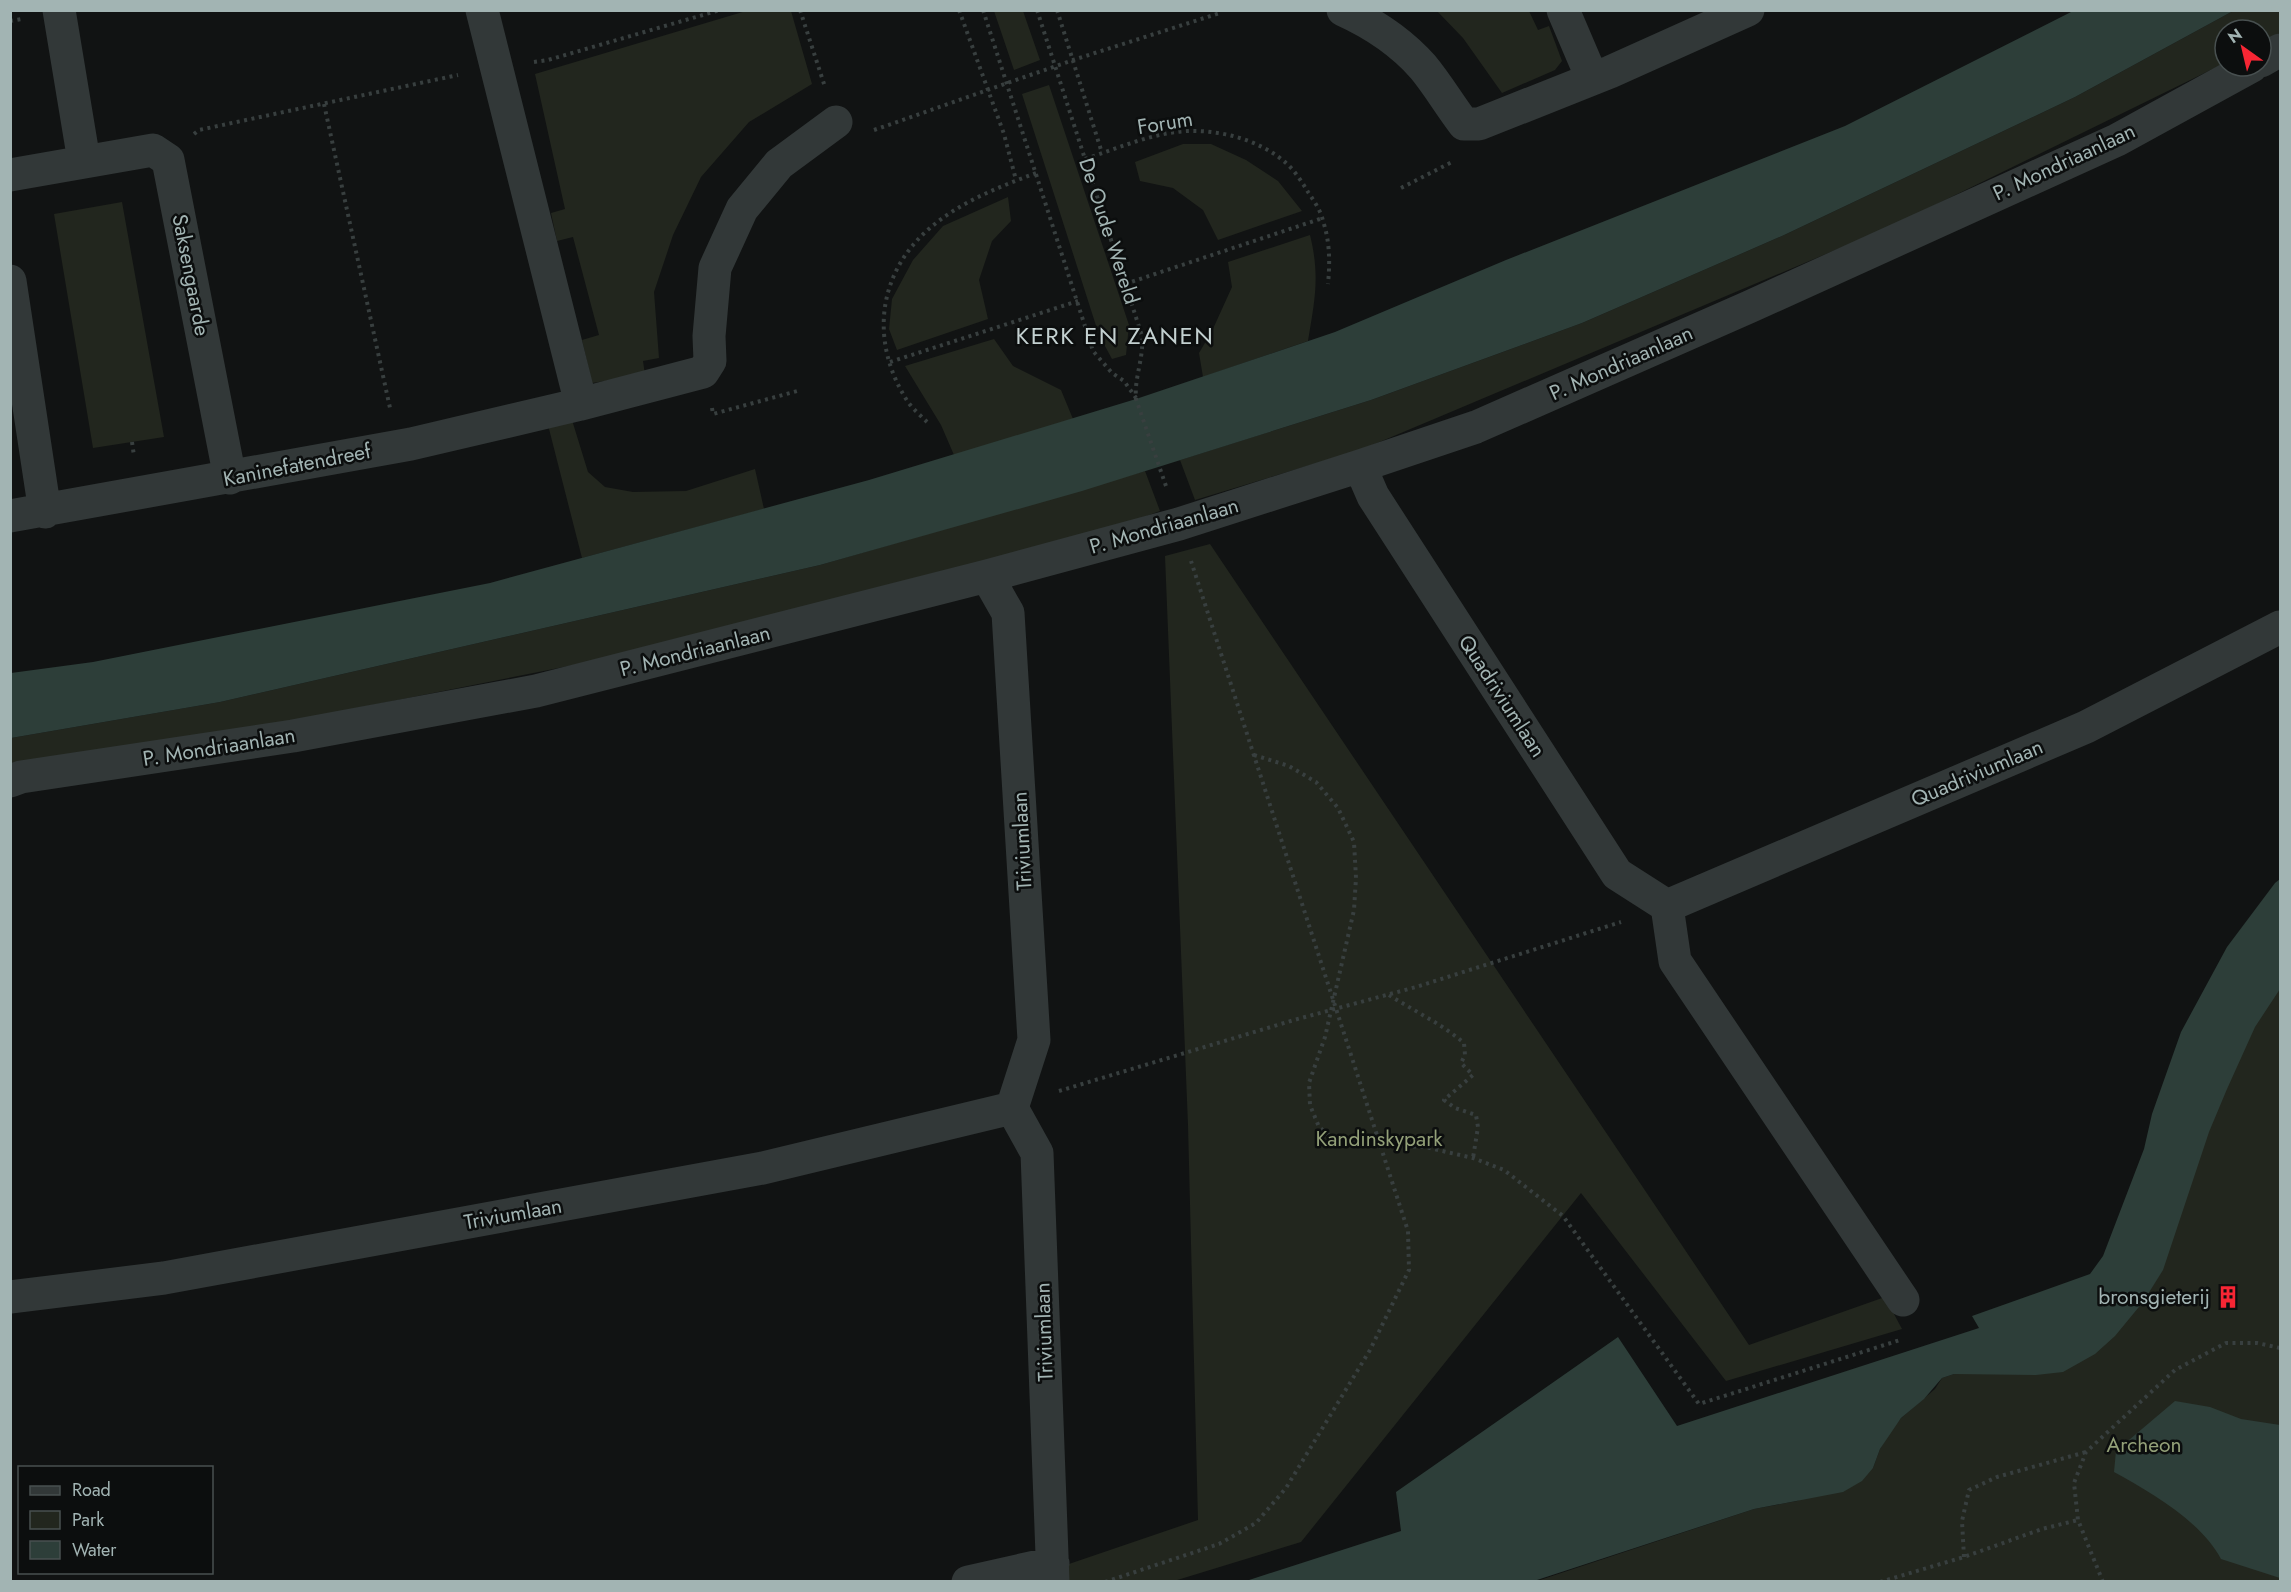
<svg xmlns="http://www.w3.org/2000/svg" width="2291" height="1592" viewBox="0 0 2291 1592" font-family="Jost,sans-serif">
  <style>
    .green { fill: #22261e }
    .water { fill: #2d3e39 }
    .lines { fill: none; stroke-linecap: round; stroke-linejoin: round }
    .path { stroke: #383f3f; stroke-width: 4; stroke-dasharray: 3 4.5; stroke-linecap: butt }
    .street { stroke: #323838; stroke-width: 33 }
    .labels { text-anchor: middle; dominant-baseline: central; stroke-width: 5; stroke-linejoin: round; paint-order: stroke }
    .street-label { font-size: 21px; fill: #a2b4b3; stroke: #0c0e0e }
    .park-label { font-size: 21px; fill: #93a078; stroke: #0c0e0e }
    .poi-label { font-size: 21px; fill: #a2b4b3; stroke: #0c0e0e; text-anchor: end }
    .quarter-label { font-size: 24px; letter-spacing: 1.5px; fill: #c3d0d0; stroke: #0c0e0e }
  </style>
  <rect width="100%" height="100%" fill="#111313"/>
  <path class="green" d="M746,11H791L812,84L749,122L701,177L673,235L654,292L659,358L643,361L645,375L592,383L582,340L599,335L573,237L557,241L551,213L565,209L535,74Z
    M994,11H1023L1040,60L1014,70Z
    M1437,11H1529L1538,30L1549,26L1562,61L1555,70L1502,93L1463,38Z
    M2233,11H2280V33L2261,44V30H2225V63L1890,227L1363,449L1195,500L1180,460L1371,400L1582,323L1782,236L2075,97Z
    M1049,85L1129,325L1126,355L1112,359L1099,335L1022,94Z
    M1183,144H1211L1246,160L1278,181L1302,211L1218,240L1203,210L1173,188L1140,181L1135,162Z
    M1008,197L1011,221L992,241L979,280L988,319L897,350L889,329L892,299L913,260L943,226Z
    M122,202L164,437L93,448L54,214Z
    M1310,235C1320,276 1315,299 1308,341L1203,377L1199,353L1212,331L1232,287L1228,262Z
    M994,339L1013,366L1061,390L1073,419L954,455L941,425L905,366Z
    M572,420L588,472L605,487L633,492L686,491L755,469L764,509L582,558L548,425Z
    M1145,471L1160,511L1103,532L589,662L241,731L11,767V738L220,702L820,565Z
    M1210,544L1749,1345L1885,1297L1902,1329L1726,1381L1581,1193L1301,1542L1174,1581H1067L1066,1565L1198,1520L1188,1125L1165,556Z
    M2280,928V1581L1534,1582L1754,1509L1797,1501L1873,1468L1880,1449L1892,1429L1901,1418L1935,1389L1942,1378L1954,1374H2007L2103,1308Z"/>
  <path class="water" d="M2075,10L2233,11L2075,97L1782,236L1582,323L1371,400L1082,491L820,565L220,702L11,738V673L93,662L490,583L869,480L1136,399L1335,332L1506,260L1845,126Z
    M2280,879V989L2255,1027L2227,1089L2209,1132L2163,1270L2143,1302L2115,1336L2095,1354L2063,1372L2036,1375L1954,1374L1942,1378L1924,1399L1901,1418L1880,1449L1873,1468L1862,1481L1843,1492L1754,1509L1534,1581H1246L1401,1531L1396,1492L1618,1337L1677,1426L1979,1328L1972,1316L2090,1274L2103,1256L2144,1149L2152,1114L2181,1032L2227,947L2275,883Z
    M2175,1401L2210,1407L2241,1419L2280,1425V1578L2221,1559C2201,1521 2150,1492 2114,1472L2116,1451Z"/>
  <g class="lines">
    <path class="path" d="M800,10L825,87
      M959,10L1004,134L1016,180
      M983,10L1093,351L1112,373L1124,381L1136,398
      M1037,10L1142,336C1144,358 1134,378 1136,399L1167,489
      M1057,10L1102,153
      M10,21L22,19
      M534,62L548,60L720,10
      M324,104L390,408
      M874,130L1073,60L1220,13L1219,10
      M194,134L199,130L458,75
      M1085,159C1119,148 1152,133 1187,131C1222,130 1260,140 1286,163C1295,171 1302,182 1308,192C1314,201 1321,211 1323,221C1330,242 1330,263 1328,284
      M1401,188L1454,161
      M1125,284L1323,218
      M890,362L1078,301
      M712,408L713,414L801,390
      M927,422C921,416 913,409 908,402C870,344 876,274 930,228C960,202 999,187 1036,173
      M132,442L134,456
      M1254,755L1289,766L1316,782L1338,808L1354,842L1356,878L1354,910L1325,1037L1309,1083L1310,1105L1319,1127L1338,1143L1425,1147L1473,1158L1504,1170L1563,1216L1699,1404L1900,1340
      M1389,995C1414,1011 1442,1024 1464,1043L1465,1055L1461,1063L1473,1075L1444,1100L1455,1108L1476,1115L1478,1127L1473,1158
      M1059,1091L1294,1020L1416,987L1621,922
      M1964,1557L1962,1521L1969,1490L1997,1477L2086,1452
      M1105,1582L1219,1544L1256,1523L1286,1488L1370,1350L1409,1270L1408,1231L1191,561
      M1880,1582L1964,1557L2042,1529L2078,1520
      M2103,1582L2078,1520L2074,1483L2086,1452L2175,1370L2226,1343H2257L2280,1348"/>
    <path class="street" d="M59,10L84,161
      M1343,10C1374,24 1400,41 1423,67C1438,85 1450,106 1464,124H1479L1610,72L1748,10
      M1563,10L1592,78
      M2261,61L2280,50
      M10,175L153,150L168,160L230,478
      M10,281L45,512
      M581,404L703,372L710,361L709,336L715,268L742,209L779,164L836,122
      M1360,466L1373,496L1617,874L1667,906L1675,961L1903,1300
      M10,516L411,444L581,404L482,10
      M987,576L1008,613L1034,1040L1012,1108L1037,1153L1053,1582
      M10,781L21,777L293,736L536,691L987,576L1179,524L1360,466L1476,427L1749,307L2117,140L2252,66
      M1667,906L2086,727L2280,627
      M10,1297L164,1278L763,1168L1012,1108
      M968,1582L1053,1563"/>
  </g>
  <defs>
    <g id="building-bare" transform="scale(1.8)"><path d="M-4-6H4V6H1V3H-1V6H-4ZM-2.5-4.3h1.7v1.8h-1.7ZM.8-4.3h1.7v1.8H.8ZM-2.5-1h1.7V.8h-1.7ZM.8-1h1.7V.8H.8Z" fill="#f72634" stroke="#0c0e0e" stroke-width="2.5" paint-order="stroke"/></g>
  </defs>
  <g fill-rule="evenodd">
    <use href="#building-bare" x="2228" y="1297"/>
  </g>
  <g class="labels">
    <g class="street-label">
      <text transform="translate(1165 123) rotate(-9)">Forum</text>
      <text transform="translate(2064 162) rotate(-25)">P. Mondriaanlaan</text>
      <text transform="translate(1109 231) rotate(72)">De Oude Wereld</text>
      <text transform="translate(191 275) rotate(79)">Saksengaarde</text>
      <text transform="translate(1621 363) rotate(-24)">P. Mondriaanlaan</text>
      <text transform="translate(297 465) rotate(-11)">Kaninefatendreef</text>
      <text transform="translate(1164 526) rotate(-16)">P. Mondriaanlaan</text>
      <text transform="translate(695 651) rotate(-14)">P. Mondriaanlaan</text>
      <text transform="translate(1502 696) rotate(57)">Quadriviumlaan</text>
      <text transform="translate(219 747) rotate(-9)">P. Mondriaanlaan</text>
      <text transform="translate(1977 773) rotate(-23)">Quadriviumlaan</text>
      <text transform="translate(1022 841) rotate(-93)">Triviumlaan</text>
      <text transform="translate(513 1214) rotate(-10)">Triviumlaan</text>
      <text transform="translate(1044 1332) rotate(-92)">Triviumlaan</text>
    </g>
    <g class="park-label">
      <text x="1379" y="1139">Kandinskypark</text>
      <text x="2144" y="1445">Archeon</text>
    </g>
    <g class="poi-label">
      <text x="2210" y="1297">bronsgieterij</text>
    </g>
    <g class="quarter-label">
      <text x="1115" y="335">KERK EN ZANEN</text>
    </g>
  </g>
  <rect width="2291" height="1592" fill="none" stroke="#a2b4b3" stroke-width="24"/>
  <rect x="18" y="1466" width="195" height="108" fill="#0c0e0e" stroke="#485050" stroke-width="1.5"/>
  <rect x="30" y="1486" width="30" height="9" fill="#323838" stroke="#485050" stroke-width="1.5"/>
  <text x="72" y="1496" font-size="18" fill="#a2b4b3">Road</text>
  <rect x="30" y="1511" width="30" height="18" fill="#22261e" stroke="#485050" stroke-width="1.5"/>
  <text x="72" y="1526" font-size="18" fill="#a2b4b3">Park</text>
  <rect x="30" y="1541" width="30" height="18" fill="#2d3e39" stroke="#485050" stroke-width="1.5"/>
  <text x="72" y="1556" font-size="18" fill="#a2b4b3">Water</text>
  <g transform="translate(2243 48) rotate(326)"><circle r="28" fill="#0c0e0e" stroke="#485050" stroke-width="1.5"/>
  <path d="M0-4.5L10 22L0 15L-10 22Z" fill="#f72634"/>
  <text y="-9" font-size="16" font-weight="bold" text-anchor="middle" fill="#a2b4b3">N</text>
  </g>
</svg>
